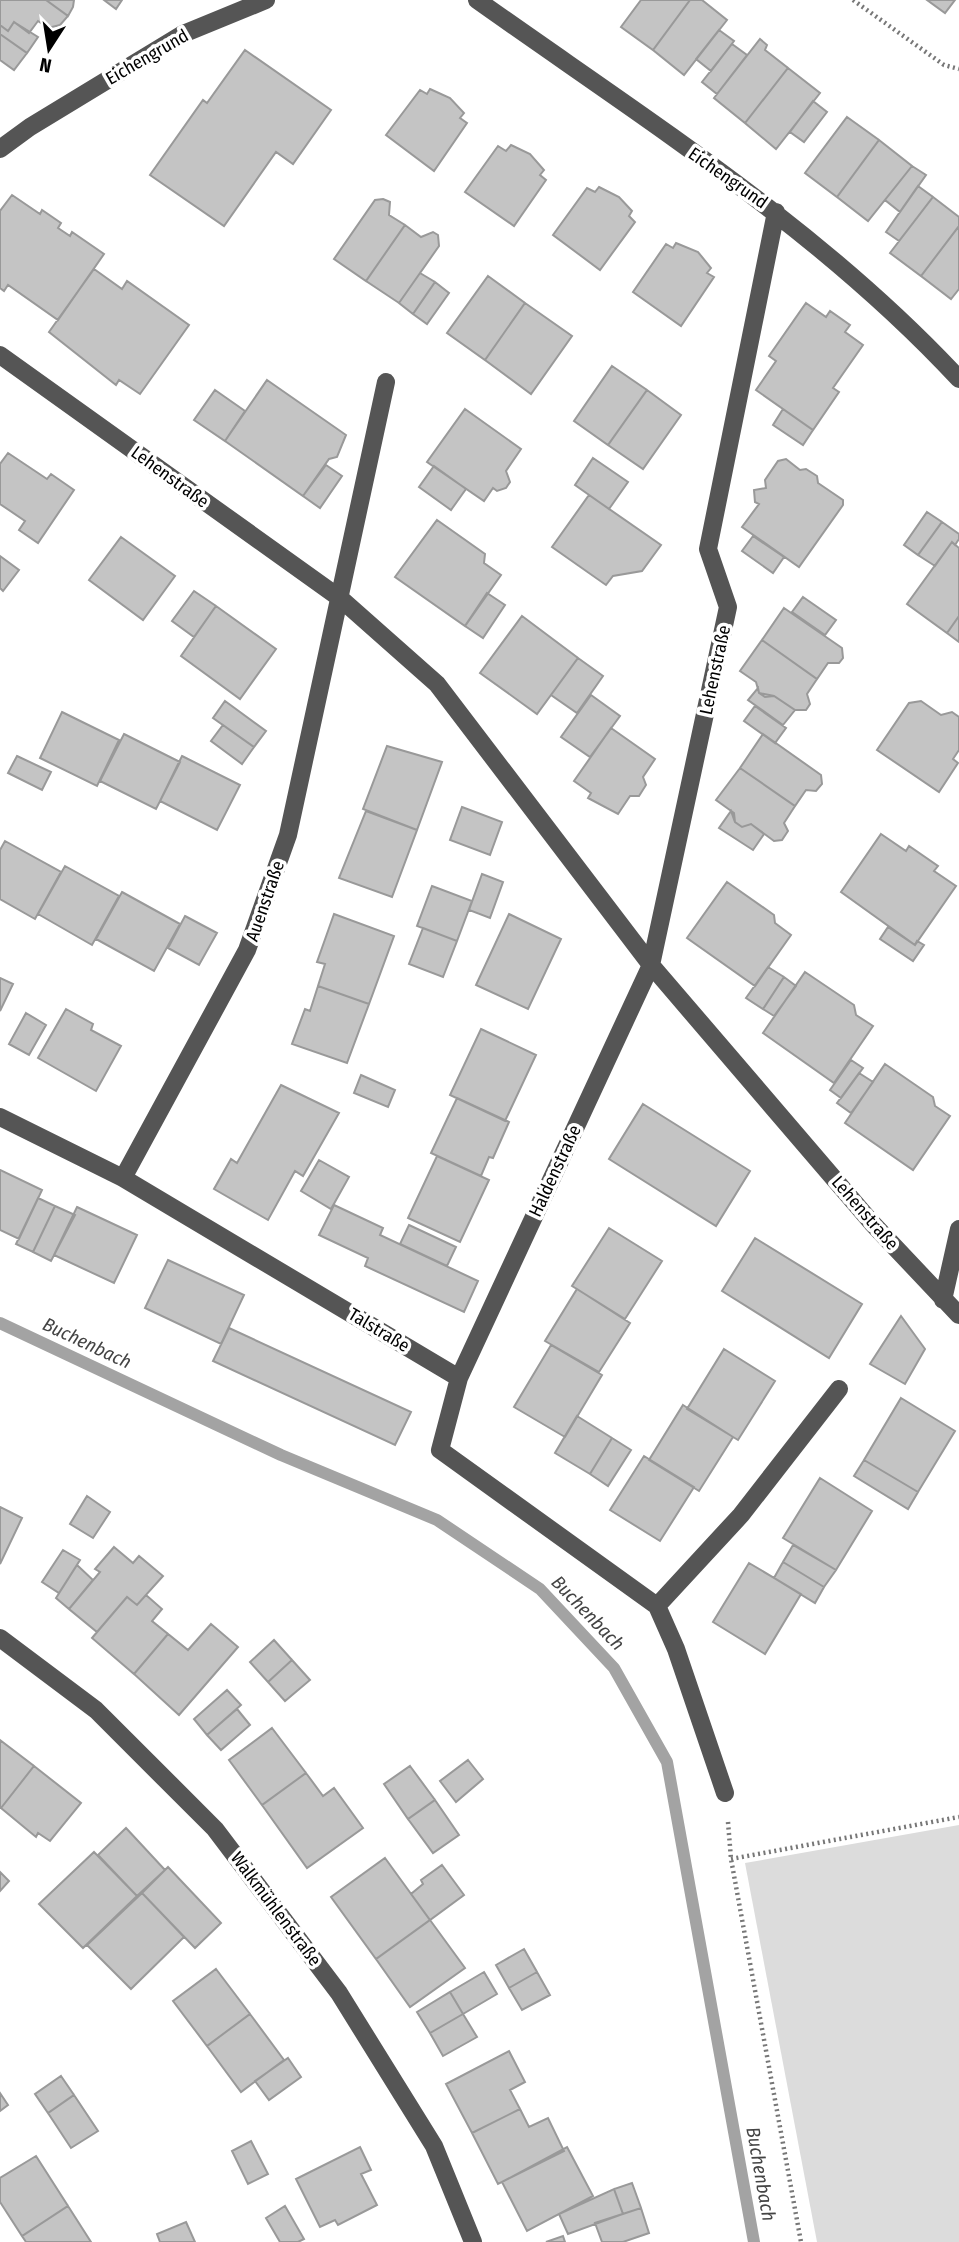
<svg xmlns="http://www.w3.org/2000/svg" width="959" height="2242" viewBox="0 0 959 2242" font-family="'Fira Sans Condensed',sans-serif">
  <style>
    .pitch { fill: #dcdcdc }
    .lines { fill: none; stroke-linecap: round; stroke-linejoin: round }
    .stream { stroke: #a3a3a3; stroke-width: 12 }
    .building { fill: #c4c4c4; stroke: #999; stroke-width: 2 }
    .path { stroke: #777; stroke-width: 4.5; stroke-dasharray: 2 3.5; stroke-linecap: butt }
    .minor { stroke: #555; stroke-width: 18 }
    .labels { text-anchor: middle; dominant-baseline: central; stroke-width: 7; stroke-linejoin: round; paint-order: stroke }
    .street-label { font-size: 18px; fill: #000; stroke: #fff }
    .water-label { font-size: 19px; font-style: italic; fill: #444; stroke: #fff }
  </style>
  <rect width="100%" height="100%" fill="#fff"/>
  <path class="pitch" d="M959,1825V2242H817L745,1863Z"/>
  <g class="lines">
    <path class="stream" d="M0,1323L281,1455L437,1520L540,1589L614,1668L667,1762L754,2242"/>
  </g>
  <path class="building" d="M0,0H46L68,16L60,25L48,28L38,21L29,33L14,22L8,31L0,25Z
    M46,0H74L73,7L68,16Z
    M104,0H122L116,9Z
    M641,0H690L653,50L621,27Z
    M690,0H702L727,20L684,75L653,50Z
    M927,0H955L945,13Z
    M14,22L38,37L27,53L0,34V25L8,31Z
    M719,30L734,41L711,71L696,59Z
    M0,34L27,53L14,70L0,60Z
    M760,39L767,45L765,50L788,68L745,123L714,98Z
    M732,44L747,55L717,94L702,82Z
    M245,50L331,110L293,164L276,152L224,226L150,175L203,100L207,103Z
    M788,68L820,93L776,149L745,123Z
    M430,89L450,98L464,113L460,118L467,123L434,171L386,135L420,90L427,94Z
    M813,101L827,112L804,142L790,132Z
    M847,117L879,140L837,197L805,173Z
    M879,140L912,166L868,221L837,197Z
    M511,145L530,154L544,170L540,175L546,180L514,226L465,192L498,146L506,151Z
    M912,166L926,175L900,212L885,200Z
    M918,186L933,197L899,241L886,232Z
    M599,187L619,197L632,211L629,216L635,222L600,270L553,235L587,188L595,192Z
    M12,195L40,214L42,210L61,223L58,228L70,236L72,232L104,254L58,320L8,285L4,291L0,288V211Z
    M933,197L959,217V226L921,276L890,253Z
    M383,199L390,202L389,215L405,225L366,281L334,259L375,200Z
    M405,225L421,237L433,232L438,235L439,246L399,303L366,281Z
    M959,226V289L951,299L921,276Z
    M676,243L698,252L711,268L707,273L714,277L681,326L633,292L666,244L673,248Z
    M94,269L122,289L127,281L189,325L140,394L119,380L116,385L49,332Z
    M420,273L435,282L413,314L399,303Z
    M488,276L525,303L485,360L447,333Z
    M435,282L449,293L427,324L413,314Z
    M525,303L572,336L531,394L485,360Z
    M806,303L826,317L830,311L850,325L845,332L863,345L833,388L839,392L813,430L756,390L776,361L769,356Z
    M612,366L647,390L608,445L574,421Z
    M267,380L346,435L337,457L329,459L303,496L225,441Z
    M215,390L245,411L225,441L194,420Z
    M647,390L681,415L643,469L608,445Z
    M465,409L521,449L506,471L510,482L506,488L497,491L493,488L484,501L427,462Z
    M783,409L813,430L803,445L773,425Z
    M8,453L47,479L51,474L74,490L38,543L19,530L25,521L0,504V464Z
    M593,458L628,482L609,509L575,485Z
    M786,459L800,470L806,469L817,476L818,483L843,500V505L799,567L742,527L759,504L755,502L754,490L766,488L765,480L778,461Z
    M326,465L342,476L320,508L303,496Z
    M434,466L466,489L451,510L419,487Z
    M589,495L661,545L642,571L613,576L606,585L552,547Z
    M927,512L942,522L918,555L904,545Z
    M437,520L485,554L484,563L501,575L465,626L395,577Z
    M942,522L959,534V539L955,545L952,542L935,566L918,555Z
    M753,536L784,557L773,573L742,551Z
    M121,537L175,576L143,620L89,580Z
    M952,542L959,548V616L947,633L907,604Z
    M0,556L19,570L3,591L0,588Z
    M194,591L216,606L194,637L172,621Z
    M487,593L505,605L483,638L465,626Z
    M803,597L836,620L825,635L792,612Z
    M216,606L276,649L240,699L181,656Z
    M784,608L842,648L843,658L839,663H828L817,679L762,640Z
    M522,616L578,658L537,714L480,673Z
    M959,616V642L947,633Z
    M762,640L817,679L807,694L810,704L806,710H795L774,696L765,697L759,693L756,682L740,671Z
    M578,658L603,676L577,713L551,695Z
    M758,688L759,693L774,696L795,710L783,725L748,700Z
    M591,695L620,716L590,757L561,737Z
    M225,701L266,731L254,747L213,718Z
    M921,701L941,715L952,712L959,717V750L953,759L958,763L939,792L877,750L909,703Z
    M755,706L786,728L775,743L744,721Z
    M62,712L119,740L97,786L40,758Z
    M223,725L254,747L242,764L211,741Z
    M611,728L655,759L643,777L646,785L639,796H630L618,814L588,798L591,793L574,781Z
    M124,734L180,762L156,809L100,781Z
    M763,734L821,775L822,784L816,791L806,790L795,806L740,768Z
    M387,746L442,762L417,830L363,809Z
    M17,756L51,772L42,790L8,773Z
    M182,756L240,785L217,830L160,801Z
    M740,768L795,806L784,823L788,831L782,840L774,841L751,824L742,827L735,822L734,813L716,800Z
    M462,807L502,822L490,855L450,840Z
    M366,811L417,830L392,897L339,878Z
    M731,811L735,822L742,827L751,824L764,834L753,850L719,828Z
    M881,834L906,851L909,846L938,866L934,871L956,886L915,945L841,892Z
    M5,841L61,872L35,919L0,899V850Z
    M65,866L119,896L92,945L38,914Z
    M482,874L503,882L490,918L469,910Z
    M727,882L774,915L775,923L791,935L755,986L687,938Z
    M432,886L472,901L457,941L417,926Z
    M122,892L180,924L154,971L96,939Z
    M334,914L394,936L369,1004L318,986L325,964L317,962Z
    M509,914L561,939L528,1009L476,985Z
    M185,916L217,933L199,965L168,948Z
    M888,927L915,945L917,941L924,945L913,961L880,939Z
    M423,928L457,941L443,977L409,964Z
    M768,967L784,977L763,1009L746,998Z
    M805,972L854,1005L856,1015L873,1026L834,1083L763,1033Z
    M784,977L796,986L774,1016L763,1009Z
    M0,978L13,984L0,1011Z
    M318,986L369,1004L347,1063L292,1044L305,1009L310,1011Z
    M66,1009L93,1024L91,1030L121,1046L96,1091L38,1058Z
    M26,1013L46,1025L29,1055L9,1044Z
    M481,1029L536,1055L505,1121L450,1095Z
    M851,1060L863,1068L841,1098L830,1090Z
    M885,1064L933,1097L935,1106L950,1116L913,1170L845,1123Z
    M859,1073L873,1082L851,1113L837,1103Z
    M361,1075L395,1090L388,1107L354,1093Z
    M281,1085L339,1113L303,1176L295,1171L268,1220L214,1189L231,1159L237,1163Z
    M457,1098L509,1122L493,1158L489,1157L481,1176L431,1153Z
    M643,1104L750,1171L716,1226L609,1159Z
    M437,1156L489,1180L460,1242L408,1218Z
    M319,1160L349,1177L331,1209L301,1191Z
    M0,1170L42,1190L19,1239L0,1230Z
    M38,1198L55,1206L33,1252L16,1244Z
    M334,1205L383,1228L380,1235L478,1281L464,1312L365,1266L368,1258L319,1235Z
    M55,1206L75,1215L51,1261L33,1252Z
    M77,1207L137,1235L114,1283L54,1255Z
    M409,1225L456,1247L447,1266L400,1244Z
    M609,1228L662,1261L625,1319L572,1286Z
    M755,1238L862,1304L829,1358L722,1291Z
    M168,1260L244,1295L221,1344L145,1308Z
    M577,1289L630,1323L599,1372L545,1341Z
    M901,1316L925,1349L905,1384L870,1364Z
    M229,1328L411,1412L395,1445L213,1361Z
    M551,1345L602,1375L565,1437L514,1407Z
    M724,1349L775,1381L738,1440L687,1409Z
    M901,1398L955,1431L918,1492L864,1460Z
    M683,1405L733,1437L699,1491L649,1460Z
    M577,1416L612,1438L590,1474L555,1453Z
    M612,1438L631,1450L608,1486L590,1474Z
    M644,1456L694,1487L660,1541L610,1510Z
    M864,1460L918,1492L908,1509L854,1476Z
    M820,1478L872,1511L836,1570L783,1538Z
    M87,1496L110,1512L93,1538L70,1524Z
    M0,1507L22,1518L0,1564Z
    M793,1545L836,1570L824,1587L783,1562Z
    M114,1547L133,1563L139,1556L163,1576L137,1605L127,1597L97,1632L69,1609L100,1572L95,1569Z
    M63,1550L80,1560L59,1593L42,1582Z
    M783,1562L824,1587L815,1603L774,1578Z
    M749,1563L801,1594L765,1654L713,1622Z
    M77,1565L93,1580L69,1609L56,1598Z
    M146,1595L162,1609L152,1621L168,1634L134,1674L92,1638L127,1597L137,1605Z
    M211,1624L238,1647L179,1715L134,1674L168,1634L188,1650Z
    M274,1640L292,1660L268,1682L250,1662Z
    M292,1660L310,1680L285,1701L268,1682Z
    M227,1690L241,1705L207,1735L194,1719Z
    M237,1709L250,1725L221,1750L207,1735Z
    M272,1728L306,1773L262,1805L229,1760Z
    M0,1740L34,1766L1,1808H0Z
    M468,1760L483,1779L456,1802L440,1781Z
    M34,1766L81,1803L50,1841L38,1833L36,1837L1,1808Z
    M410,1766L435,1800L408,1819L384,1784Z
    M306,1773L323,1796L334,1788L363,1828L307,1868L262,1805Z
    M435,1800L459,1835L433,1853L408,1819Z
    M126,1828L165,1870L137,1896L98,1855Z
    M94,1852L137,1896L83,1948L39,1904Z
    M385,1858L430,1920L376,1959L331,1897Z
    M442,1865L464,1895L430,1920L411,1894L423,1884L421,1880Z
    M168,1867L221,1923L195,1948L142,1893Z
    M0,1872L9,1881L0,1891Z
    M142,1893L184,1937L131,1989L87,1945Z
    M430,1920L465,1968L410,2007L376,1959Z
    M524,1949L537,1972L509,1988L496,1965Z
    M216,1969L250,2014L207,2046L173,2001Z
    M484,1972L497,1994L463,2014L450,1992Z
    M537,1972L550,1995L522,2010L509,1988Z
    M450,1992L463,2014L430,2033L417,2012Z
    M250,2014L284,2060L241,2092L207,2046Z
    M463,2014L477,2037L443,2056L430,2033Z
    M509,2051L525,2082L510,2090L520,2109L472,2133L446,2084Z
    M288,2058L301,2077L269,2100L255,2081Z
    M61,2076L74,2095L48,2113L35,2094Z
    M0,2093L8,2105L0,2111Z
    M74,2095L98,2131L71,2148L48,2113Z
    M520,2109L529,2127L548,2118L564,2151L498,2184L472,2133Z
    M251,2141L268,2174L248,2184L232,2151Z
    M360,2147L371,2170L361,2174L377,2205L338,2225L335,2220L320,2227L296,2179Z
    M567,2147L593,2196L527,2231L502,2182Z
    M36,2156L68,2206L22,2236L0,2202V2178Z
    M632,2183L641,2208L623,2214L614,2189Z
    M614,2189L623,2214L568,2234L559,2214Z
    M68,2206L91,2242H26L22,2236Z
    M285,2206L304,2239L298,2242H280L266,2218Z
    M641,2208L649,2233L623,2242H602L595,2223Z
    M186,2222L195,2242H160L157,2234Z
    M563,2236L565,2242H546Z"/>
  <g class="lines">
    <path class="path" d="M853,0L944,65L959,69
      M728,1822L731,1859L801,2242
      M731,1859L959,1817"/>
    <path class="minor" d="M477,0C643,118 820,229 959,379
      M0,149L30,127L183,34L266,0
      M0,355L341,599L437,684L651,965L872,1223L959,1315
      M0,1117L123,1178L459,1378L440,1450L657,1606L676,1649L725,1793
      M123,1178L247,950L288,835L386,382
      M943,1300L959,1229
      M459,1378L651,965L728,607L708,549L776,212
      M657,1606L741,1515L839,1389
      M0,1638L96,1710L215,1829L339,1993L434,2146L473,2242"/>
  </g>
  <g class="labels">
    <g class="street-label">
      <text transform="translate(147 57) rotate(-30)">Eichengrund</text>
      <text transform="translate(728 178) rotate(35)">Eichengrund</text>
      <text transform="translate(170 477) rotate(36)">Lehenstraße</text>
      <text transform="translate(715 670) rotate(-78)">Lehenstraße</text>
      <text transform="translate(265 901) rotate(-71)">Auenstraße</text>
      <text transform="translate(555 1171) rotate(-65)">Haldenstraße</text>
      <text transform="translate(865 1213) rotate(49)">Lehenstraße</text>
      <text transform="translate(379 1330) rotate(31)">Talstraße</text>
      <text transform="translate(276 1909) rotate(53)">Walkmühlenstraße</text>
    </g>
    <g class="water-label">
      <text transform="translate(87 1343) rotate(25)">Buchenbach</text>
      <text transform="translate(588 1613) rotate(46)">Buchenbach</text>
      <text transform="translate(761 2174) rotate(80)">Buchenbach</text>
    </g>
  </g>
  <g transform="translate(49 49) rotate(192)" stroke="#ffffff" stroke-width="5" paint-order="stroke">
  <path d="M0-5L12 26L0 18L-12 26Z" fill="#000000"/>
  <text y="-10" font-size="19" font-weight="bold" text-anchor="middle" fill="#000000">N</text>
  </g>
</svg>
